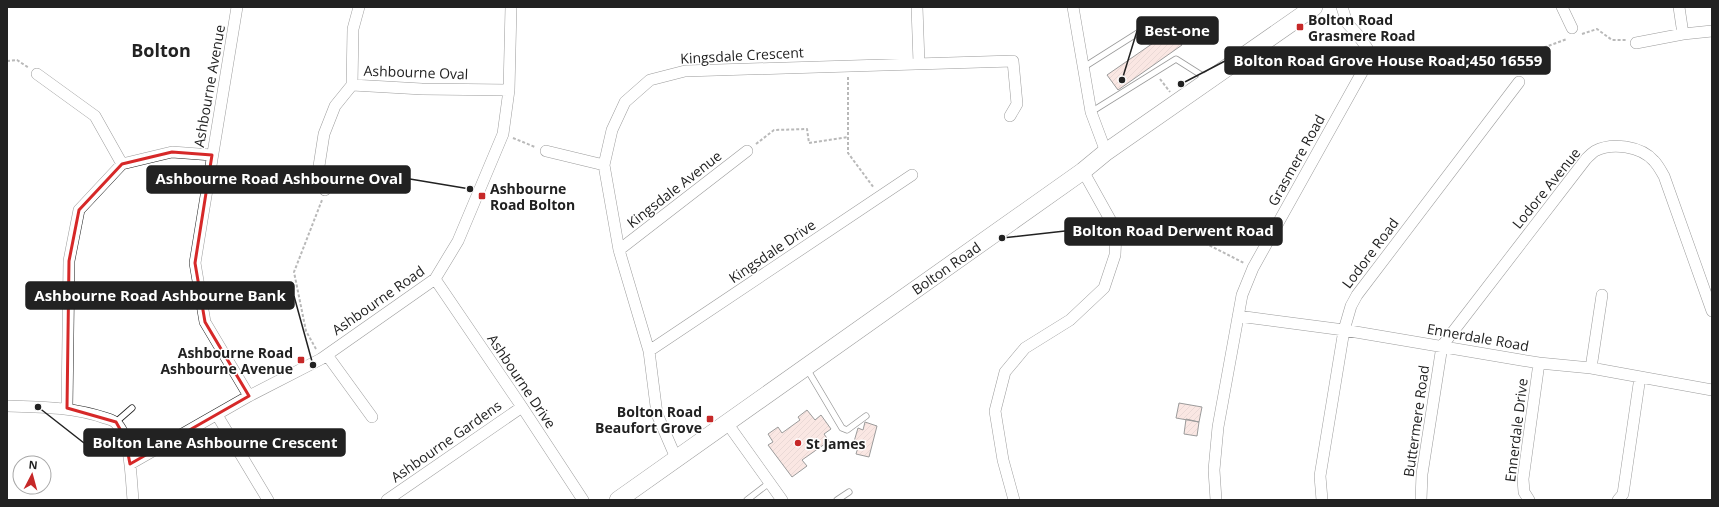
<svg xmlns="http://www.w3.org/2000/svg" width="1719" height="507" viewBox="0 0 1719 507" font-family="'Open Sans',sans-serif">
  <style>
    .building { fill: url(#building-hatch); stroke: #222 }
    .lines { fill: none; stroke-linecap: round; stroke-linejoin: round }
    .service-casing { stroke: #222; stroke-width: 7 }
    .minor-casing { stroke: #222; stroke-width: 12 }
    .primary-casing { stroke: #222; stroke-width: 18 }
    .path { stroke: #646464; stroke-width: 2; stroke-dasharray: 3 2; stroke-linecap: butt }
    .service { stroke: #fff; stroke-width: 5.5 }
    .minor { stroke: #fff; stroke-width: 11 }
    .primary { stroke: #fff; stroke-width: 17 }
    .marked { fill: none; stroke: #d62828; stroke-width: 3; stroke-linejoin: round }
    .poi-dot { fill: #c62828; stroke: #fff; stroke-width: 1.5 }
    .labels { text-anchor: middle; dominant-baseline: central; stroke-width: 3; stroke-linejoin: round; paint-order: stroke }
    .poi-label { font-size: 14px; font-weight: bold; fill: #222; stroke: #fff; text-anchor: start }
    .street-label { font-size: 14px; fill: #222; stroke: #fff }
    .district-label { font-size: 18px; font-weight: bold; fill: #222; stroke: #fff }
    .leader { fill: none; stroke: #222; stroke-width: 1.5 }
    .callout-dot { fill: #222; stroke: #fff; stroke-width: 1.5 }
    .callout { fill: #222; stroke: #222; stroke-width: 1.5 }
    .callout-label { font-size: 15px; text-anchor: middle; font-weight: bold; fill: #fff }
  </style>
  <defs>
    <pattern id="building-hatch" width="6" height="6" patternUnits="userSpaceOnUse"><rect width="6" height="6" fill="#f3c9c0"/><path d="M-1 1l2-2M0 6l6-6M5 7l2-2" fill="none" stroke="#d0aca5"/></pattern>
  </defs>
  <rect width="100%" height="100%" fill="#fff"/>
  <path class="building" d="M1172,30L1182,45L1118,90L1107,75Z
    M1179,403L1202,407L1199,422L1176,418Z
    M807,410L815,420L821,415L831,429L824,434L829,441L802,460L807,466L792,477L768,445L773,442L768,434L778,427L782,433L800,420L798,417Z
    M1186,419L1199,422L1197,436L1184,434Z
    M865,422L877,426L869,457L856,454L858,447L853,445L858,428L863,430Z"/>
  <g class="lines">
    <g class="service-casing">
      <path id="service" d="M1084,67L1144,29
        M1091,112L1176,59L1206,78
        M807,369L842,428L847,430L866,416
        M116,422L132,408
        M747,500L769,483
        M837,500L849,492"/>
    </g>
    <g class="minor-casing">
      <path id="minor" d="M237,7L195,263L205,322L249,396
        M359,7L353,29L352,85L422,89L509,90
        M917,7L919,63
        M1073,7L1091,112L1106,152
        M1562,7L1572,28
        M1679,7L1683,34
        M1636,43L1683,34L1712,31
        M37,74L95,116L122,164
        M546,151L604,165
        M325,190L319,166L324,134L335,106L352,85
        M619,250L747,151
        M435,279L522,407L583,500
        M1238,316L1344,330L1539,363L1591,368L1712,390
        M649,351L912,175
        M327,355L372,417
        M1591,368L1602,295
        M7,406C40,407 73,407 105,418C108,419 113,420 116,423C131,437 131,480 133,500
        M67,408L69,261L79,210L122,164L172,152L212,155
        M217,415L268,500
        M727,423L782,500
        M676,458L657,414L649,351L619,250L604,165L612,130L625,102L650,80L685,71L1013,61L1017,104L1010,116
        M130,464L249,396L321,359L435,279L458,241L503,134L509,90L511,7
        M387,500L522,407
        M1014,500L1003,460L995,411L1005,372L1025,348L1070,320L1104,288L1115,255L1116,232L1112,223L1083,171
        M1216,500L1214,470L1218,427L1242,295L1253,268L1365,67L1367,48L1358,35L1347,23L1342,7
        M1322,500L1320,476L1344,330L1351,306L1357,295L1519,82
        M1421,500L1422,474L1442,346L1586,159C1589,156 1592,153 1595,151C1612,142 1641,146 1654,161C1658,165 1661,171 1664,176L1712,311
        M1529,500L1524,492L1523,479L1539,363
        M1618,500L1623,494L1640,377"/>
    </g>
    <g class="primary-casing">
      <path id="primary" d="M618,500L1083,171L1106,152L1314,7"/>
    </g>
    <path class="path" d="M1582,34L1597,29L1612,40H1626
      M7,61L17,60L29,68
      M1523,71L1529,53L1567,39
      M848,77V153L874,188
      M1160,79L1170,92
      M513,138L535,147
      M756,144L774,130L807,129L809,143L848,137
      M1127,233L1189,235L1244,263
      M316,349L306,331L294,272L322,200"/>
    <use href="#service" class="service"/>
    <use href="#minor" class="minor"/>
    <use href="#primary" class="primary"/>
  </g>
  <path d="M0 0H1719V507H0ZM172,152L212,155L195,263L205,322L249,396L130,464L125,438L116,422L67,408L69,261L79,210L122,164Z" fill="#fff" fill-opacity=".55" fill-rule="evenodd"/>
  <path class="marked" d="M172,152L212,155L195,263L205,322L249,396L130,464L125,438L116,422L67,408L69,261L79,210L122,164Z"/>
  <g class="poi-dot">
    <rect x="1296" y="23" width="8" height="8" rx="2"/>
    <rect x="478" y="192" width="8" height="8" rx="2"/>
    <rect x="297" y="356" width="8" height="8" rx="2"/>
    <rect x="706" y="415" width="8" height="8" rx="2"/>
    <circle cx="798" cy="443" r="4"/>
  </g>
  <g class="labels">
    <g class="poi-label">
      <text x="1308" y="19">Bolton Road<tspan x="1308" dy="16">Grasmere Road</tspan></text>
      <text x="490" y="188">Ashbourne<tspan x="490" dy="16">Road Bolton</tspan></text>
      <text x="293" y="352" text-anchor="end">Ashbourne Road<tspan x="293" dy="16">Ashbourne Avenue</tspan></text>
      <text x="702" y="411" text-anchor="end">Bolton Road<tspan x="702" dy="16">Beaufort Grove</tspan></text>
      <text x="806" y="443">St James</text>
    </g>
    <g class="street-label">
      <text transform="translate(742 55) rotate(-3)">Kingsdale Crescent</text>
      <text transform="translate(416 72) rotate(2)">Ashbourne Oval</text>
      <text transform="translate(209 86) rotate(-80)">Ashbourne Avenue</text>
      <text transform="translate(1296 160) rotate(-61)">Grasmere Road</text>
      <text transform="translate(1546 188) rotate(-51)">Lodore Avenue</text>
      <text transform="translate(674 189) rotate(-38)">Kingsdale Avenue</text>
      <text transform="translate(772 251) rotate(-34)">Kingsdale Drive</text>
      <text transform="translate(1370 253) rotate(-53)">Lodore Road</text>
      <text transform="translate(946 268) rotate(-35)">Bolton Road</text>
      <text transform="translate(378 300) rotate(-35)">Ashbourne Road</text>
      <text transform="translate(1478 337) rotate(10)">Ennerdale Road</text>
      <text transform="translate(522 381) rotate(56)">Ashbourne Drive</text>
      <text transform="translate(1416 421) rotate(-82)">Buttermere Road</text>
      <text transform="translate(1516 430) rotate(-83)">Ennerdale Drive</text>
      <text transform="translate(446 441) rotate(-35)">Ashbourne Gardens</text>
    </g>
    <g class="district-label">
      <text x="161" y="50">Bolton</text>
    </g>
  </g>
  <path class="leader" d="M1122 80L1137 31M1181 84L1225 61M470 189L410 179M1002 238L1065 231M313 365L294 296M38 407L84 443"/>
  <g class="callout-dot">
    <circle cx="1122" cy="80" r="4"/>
    <circle cx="1181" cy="84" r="4"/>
    <circle cx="470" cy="189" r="4"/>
    <circle cx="1002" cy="238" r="4"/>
    <circle cx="313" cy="365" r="4"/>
    <circle cx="38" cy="407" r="4"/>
  </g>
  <g class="callout">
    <rect x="1137" y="17" width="81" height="27" rx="4"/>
    <rect x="1225" y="47" width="325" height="27" rx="4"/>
    <rect x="147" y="166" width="263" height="27" rx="4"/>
    <rect x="1065" y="218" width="217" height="27" rx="4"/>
    <rect x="26" y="282" width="268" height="27" rx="4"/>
    <rect x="84" y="429" width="261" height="27" rx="4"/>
  </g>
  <g class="callout-label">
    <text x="1177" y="36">Best-one</text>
    <text x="1388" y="66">Bolton Road Grove House Road;450 16559</text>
    <text x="279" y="184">Ashbourne Road Ashbourne Oval</text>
    <text x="1173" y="236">Bolton Road Derwent Road</text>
    <text x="160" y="301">Ashbourne Road Ashbourne Bank</text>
    <text x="215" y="448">Bolton Lane Ashbourne Crescent</text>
  </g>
  <rect width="1719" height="507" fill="none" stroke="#222222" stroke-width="16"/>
  <g transform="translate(32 475) rotate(6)"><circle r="19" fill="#ffffff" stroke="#a7a7a7"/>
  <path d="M0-3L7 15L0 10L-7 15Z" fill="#c62828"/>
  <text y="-6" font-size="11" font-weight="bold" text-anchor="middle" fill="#222222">N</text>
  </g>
</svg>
